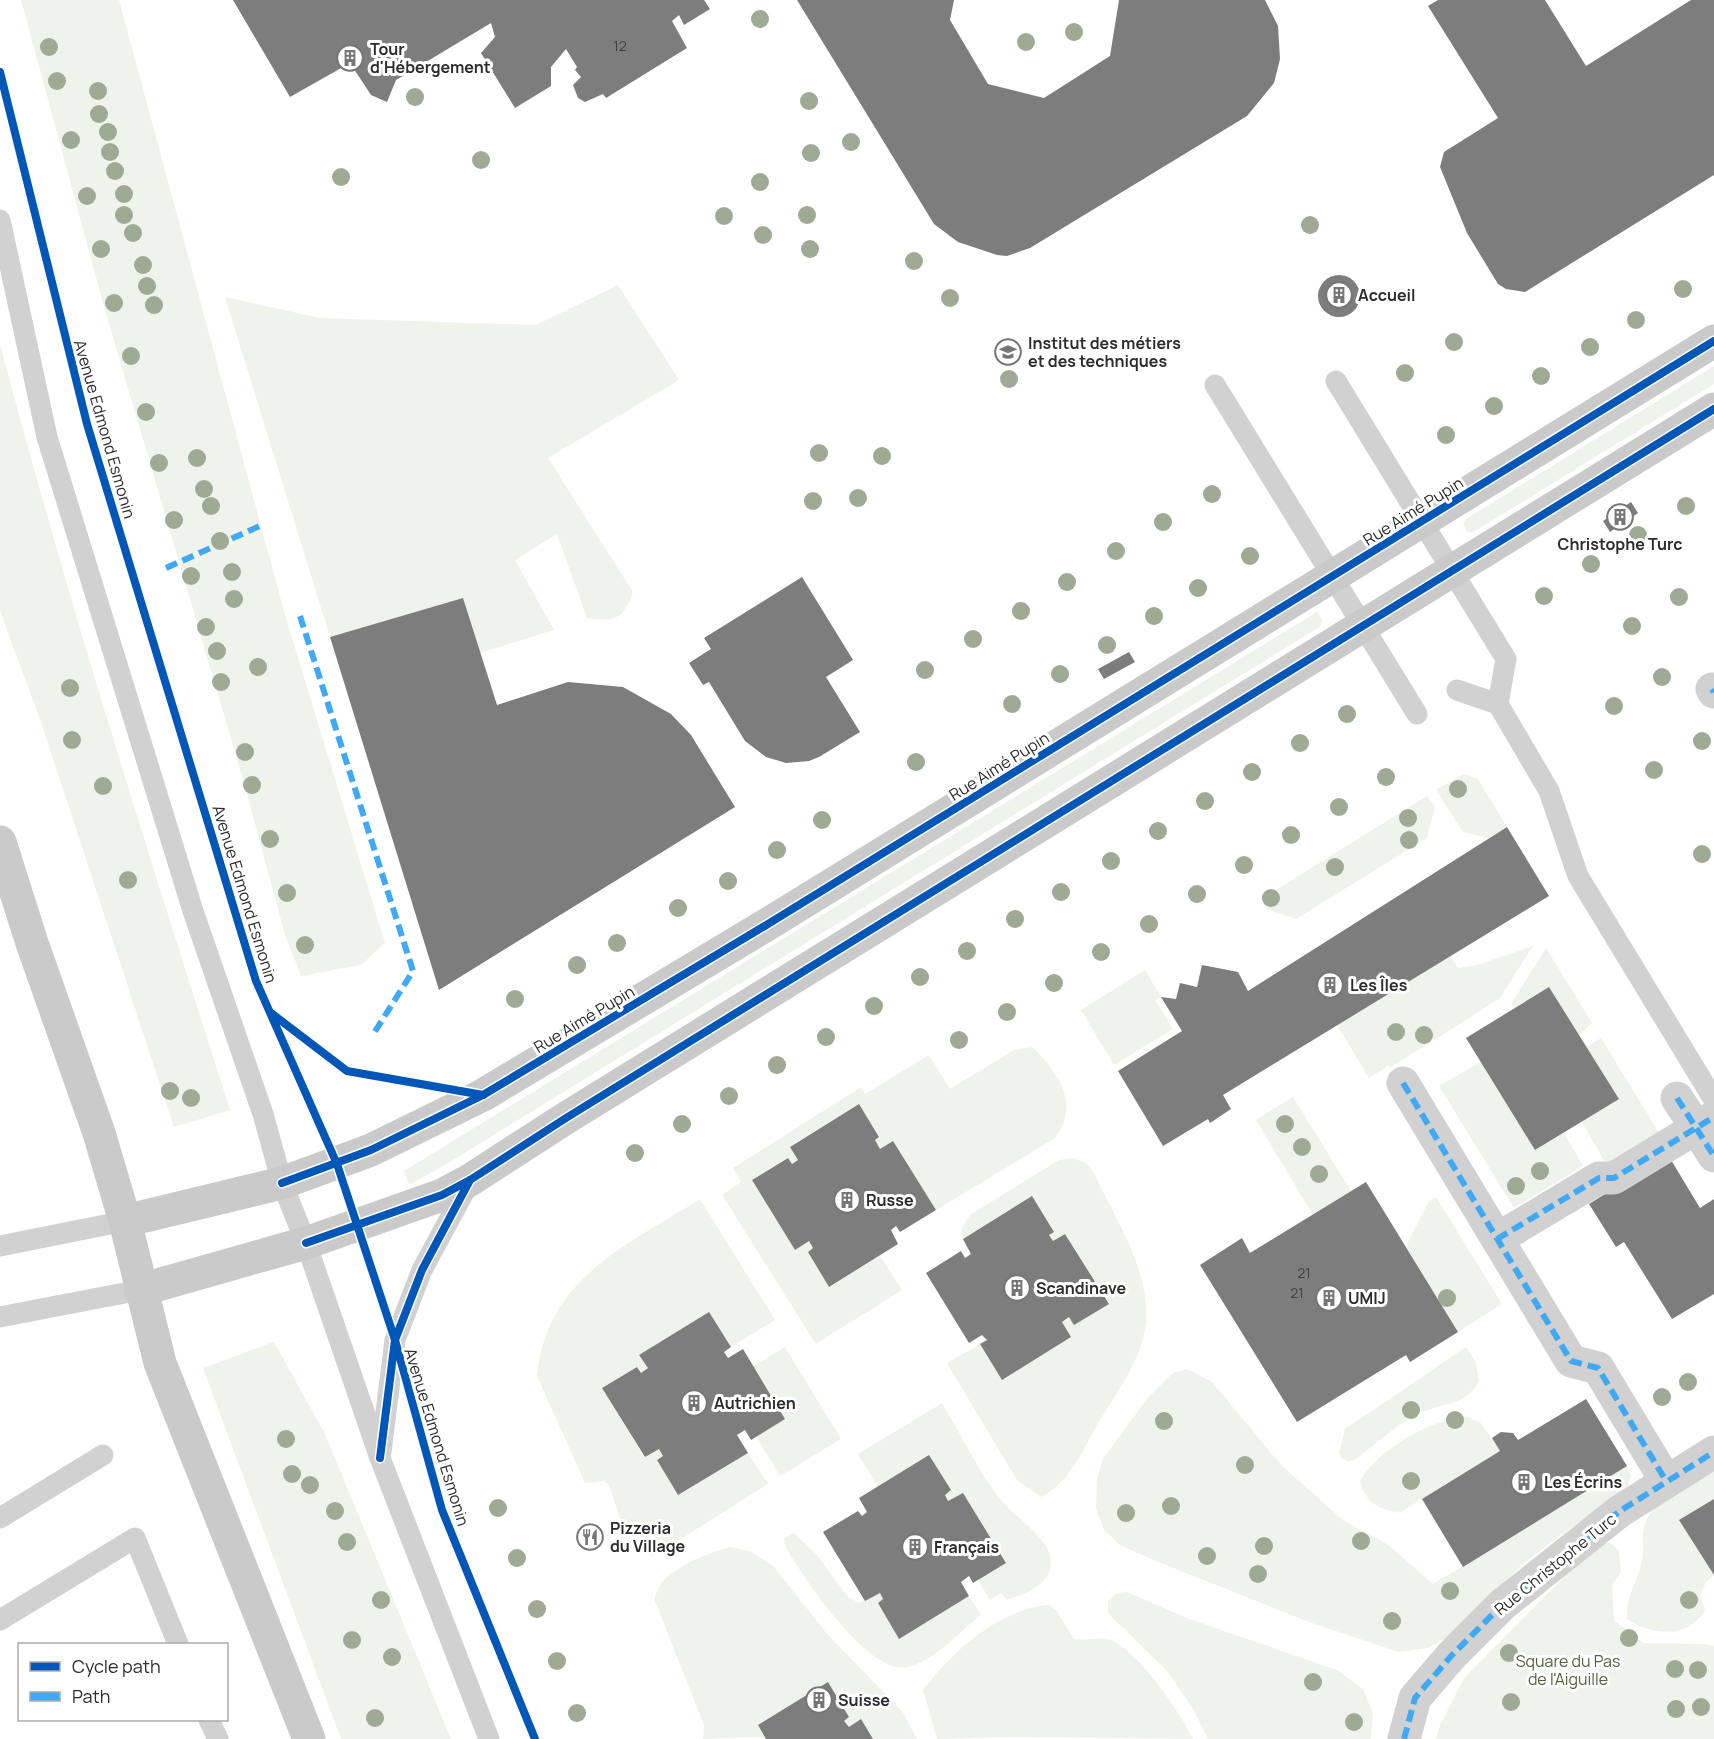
<svg xmlns="http://www.w3.org/2000/svg" width="1714" height="1739" viewBox="0 0 1714 1739" font-family="Manrope,sans-serif">
  <style>
    .green { fill: #f0f3eb }
    .building { fill: #7d7d7d }
    .lines { fill: none; stroke-linecap: round; stroke-linejoin: round }
    .lane { stroke: #d1d1d1; stroke-width: 21 }
    .street { stroke: #d1d1d1; stroke-width: 33 }
    .secondary { stroke: #cacaca; stroke-width: 33 }
    .quiet { stroke: #3fa9f5; stroke-width: 6; stroke-dasharray: 12 6; stroke-linecap: butt }
    .cycleway-casing { stroke: #fff; stroke-width: 11 }
    .cycleway { stroke: #0057b8; stroke-width: 8 }
    .tree { fill: #9faa94 }
    .labels { text-anchor: middle; dominant-baseline: central; stroke-width: 6; stroke-linejoin: round; paint-order: stroke }
    .number-label { font-size: 14px; fill: #404040 }
    .poi-label { font-size: 16px; font-weight: bold; fill: #2c2c2c; stroke: #fff; text-anchor: start }
    .street-label { font-size: 16px; fill: #2c2c2c; stroke: #fff }
    .park-label { font-size: 16px; fill: #50653c; stroke: #fff }
  </style>
  <rect width="100%" height="100%" fill="#fff"/>
  <path class="green" d="M21,0H119L285,615L385,943L361,965L301,976L285,935L242,776L105,310Z
    M618,285L679,380L548,458L633,592C623,620 615,622 587,618L557,534L515,560L554,630L480,653L463,598L330,637L225,297L320,318L536,325Z
    M0,344C68,602 149,856 230,1110L174,1127L41,722L0,611Z
    M1714,366V384L1472,533L1467,532L1463,524L1466,519Z
    M1317,612L1322,619L1321,626L440,1168L409,1185L404,1171Z
    M1463,774L1478,779L1507,827L1489,838L1463,832L1436,790Z
    M1427,796L1435,807L1427,838L1296,919L1267,909L1261,899Z
    M1533,946L1499,999L1391,1067L1388,1066L1369,1078L1337,1025L1450,956L1458,968L1478,965Z
    M1546,948L1592,1023L1579,1036L1549,987L1514,1008L1511,1004Z
    M1145,970L1161,997L1155,1000L1173,1029L1114,1065L1081,1010Z
    M1601,1038L1661,1136L1612,1175L1582,1122L1586,1047Z
    M1033,1047C1058,1074 1081,1103 1055,1138L936,1210L893,1141L880,1149L875,1140L879,1136L859,1104L790,1146L798,1160L792,1164L787,1158L753,1179L795,1250L809,1241L813,1248L808,1252L829,1287L880,1256L902,1290L816,1344L722,1195L741,1182L733,1168L861,1087L865,1094L929,1055L950,1089L1014,1050Z
    M1481,1062L1535,1150L1564,1133L1583,1166L1514,1208L1439,1086Z
    M1293,1097L1351,1191L1313,1215L1256,1120Z
    M1073,1158L1086,1163L1093,1171C1117,1223 1160,1284 1142,1342C1133,1372 1111,1401 1096,1427C1081,1453 1069,1483 1041,1497L1017,1480L947,1363L980,1344L1002,1379L1071,1337L1062,1322L1108,1304L1066,1234L1053,1241L1049,1235L1053,1232L1032,1197L963,1239L961,1229L970,1215L1059,1160Z
    M1436,1197L1502,1304L1458,1332L1406,1246L1429,1201Z
    M700,1199L775,1320L731,1347L709,1313L639,1355L648,1368L641,1373L637,1367L602,1388L644,1457L659,1449L663,1456L657,1460L678,1495L748,1453L768,1484L654,1556C625,1552 618,1509 609,1485L604,1481L585,1483L537,1376C547,1277 625,1247 700,1199Z
    M274,1342L325,1434L451,1739H341L203,1368Z
    M785,1347L841,1439L780,1476L756,1436L785,1418L753,1366Z
    M1466,1347L1476,1363L1479,1381C1463,1410 1437,1401 1410,1418C1392,1429 1375,1445 1357,1458L1349,1462L1342,1459L1339,1453L1345,1429Z
    M1187,1369L1212,1382L1281,1465L1344,1521L1387,1544L1433,1584L1627,1466L1631,1476L1629,1485L1525,1562L1451,1635L1428,1648L1399,1652L1309,1622L1151,1559L1120,1545L1104,1530L1096,1508L1097,1479L1103,1459L1146,1400L1173,1373Z
    M942,1403C960,1432 981,1477 1002,1501C1014,1516 1047,1538 1050,1556C1056,1583 1027,1593 1007,1600L1001,1593L990,1600L978,1580L1006,1562L963,1493L948,1501L945,1495L951,1490L929,1456L878,1487L858,1454Z
    M1468,1417L1481,1423L1500,1451L1401,1512C1380,1512 1364,1501 1360,1481C1380,1448 1430,1419 1468,1417Z
    M1714,1469V1499L1680,1520L1714,1575L1707,1581L1700,1594L1705,1610C1689,1639 1652,1636 1627,1619C1626,1592 1638,1584 1642,1560C1644,1551 1642,1541 1643,1532C1648,1499 1689,1484 1714,1469Z
    M794,1533L816,1554L848,1597L859,1603L880,1593L883,1599L878,1603L899,1638L969,1596L981,1615C959,1632 935,1661 907,1667C869,1676 802,1576 785,1546L784,1538Z
    M1609,1542L1619,1551L1621,1571L1612,1585L1614,1620L1643,1643L1701,1644L1714,1646V1739H1436L1440,1725L1464,1678L1592,1549Z
    M730,1547L752,1552L774,1567L828,1635L902,1711L917,1739H873L861,1720L849,1727L844,1721L849,1717L828,1683L758,1725L766,1739L756,1737L703,1739L704,1725L655,1601C655,1572 706,1554 730,1547Z
    M1127,1592L1189,1619L1337,1670L1363,1689L1373,1713L1371,1739H1208L1192,1707L1168,1672L1108,1613V1600L1117,1593Z
    M1049,1605L1056,1610L1074,1639C1086,1641 1099,1636 1111,1640C1138,1651 1181,1713 1193,1739L1016,1737L937,1739L923,1690C952,1652 998,1609 1049,1605Z"/>
  <path class="building" d="M233,0H704L710,9L684,25L679,15L672,21L687,48L606,98L603,94L585,102L578,98L573,85L581,77L575,70L577,67L566,49L551,67V86L515,108L481,53L495,37L491,23L396,80L387,102L371,95L350,63L290,97Z
    M797,0H954L950,20L988,84L1044,98L1110,56L1119,0H1265L1278,26L1280,59L1274,83L1247,116L1030,248L1007,256L997,255L958,242L934,224Z
    M1438,0H1545L1586,66L1691,0H1714V175L1525,292L1506,289L1498,284L1467,233L1440,167L1444,152L1498,118L1428,6Z
    M1318 296a21 21 0 1 1 42 0a21 21 0 1 1-42 0Z
    M1631,502L1638,513L1610,532L1603,521Z
    M802,577L853,660L826,677L860,732L819,757L809,761L786,763L766,757L745,741L709,682L703,685L689,663L711,649L704,638Z
    M463,598L497,705L568,682L623,687L671,714L691,735L735,807L439,990L330,637Z
    M1129,652L1135,662L1104,679L1098,669Z
    M1507,827L1549,896L1223,1095L1231,1109L1210,1123L1208,1119L1163,1146L1118,1071L1182,1031L1161,997L1176,999L1180,983L1197,987L1202,965L1238,972L1248,991Z
    M1549,987L1619,1099L1535,1150L1466,1038Z
    M859,1104L879,1137L875,1140L880,1149L893,1141L936,1210L900,1232L896,1226L891,1230L898,1244L829,1287L808,1252L813,1248L809,1241L795,1250L752,1180L788,1158L792,1164L798,1160L790,1147Z
    M1668,1155L1700,1208L1714,1199V1294L1672,1319L1624,1242L1616,1247L1589,1204Z
    M1366,1182L1458,1332L1410,1362L1406,1355L1297,1422L1200,1265L1242,1238L1250,1253Z
    M1032,1196L1054,1232L1049,1235L1053,1241L1065,1234L1109,1304L1074,1325L1069,1317L1062,1322L1071,1337L1002,1380L980,1344L987,1340L982,1335L969,1343L926,1273L961,1251L965,1258L971,1254L963,1239Z
    M709,1312L731,1347L724,1352L728,1358L743,1349L785,1419L751,1440L745,1430L737,1435L748,1453L678,1495L657,1460L663,1456L659,1449L645,1457L602,1388L637,1367L641,1373L648,1368L639,1355Z
    M1586,1399L1627,1466L1463,1567L1422,1499L1500,1451L1492,1438L1501,1432L1513,1433L1518,1440Z
    M929,1455L951,1490L945,1495L948,1501L963,1493L1006,1563L973,1583L969,1576L961,1582L969,1596L899,1639L878,1603L883,1599L880,1593L865,1601L823,1532L858,1511L862,1516L867,1512L859,1498Z
    M1714,1499V1575L1679,1520Z
    M828,1682L849,1717L844,1721L849,1727L861,1719L873,1739H766L758,1725Z"/>
  <g class="lines">
    <path class="lane" d="M0,220L47,437L193,911L263,1114L282,1183L306,1243L380,1458L489,1739
      M1336,381L1506,659L1498,704
      M1215,385L1417,714
      M1457,690L1498,704L1549,791L1578,876L1714,1100
      M0,1246L125,1221
      M0,1317L140,1290
      M381,1452L395,1340L422,1270L469,1183
      M0,1518L103,1455
      M0,1620L135,1538L178,1644
      M209,1720L218,1739"/>
    <path class="street" d="M1712,689L1714,692
      M1403,1083L1571,1361L1598,1368L1666,1481
      M1677,1098L1714,1156
      M1497,1239L1599,1178H1614L1714,1117
      M1404,1739L1415,1698L1452,1655L1503,1604L1620,1511L1714,1452"/>
    <path class="secondary" d="M0,842L32,943L99,1133L125,1221L160,1363L309,1739
      M125,1221L282,1183L371,1150L483,1095L763,927L1714,341
      M140,1290L306,1243L442,1195L470,1180L566,1118L1714,409"/>
    <path class="quiet" d="M166,568L262,525
      M300,616L413,971L374,1033
      M1712,689L1714,692
      M1403,1083L1571,1361L1598,1368L1666,1481
      M1677,1098L1714,1156
      M1497,1239L1599,1178H1614L1714,1117
      M1404,1739L1415,1698L1452,1655L1503,1604L1620,1511L1714,1452"/>
    <g class="cycleway-casing">
      <path id="cycleway" d="M0,72L87,424L256,981L337,1164L395,1340L442,1510L535,1739
        M271,1013L347,1071L483,1095
        M282,1183L371,1150L483,1095L763,927L1714,341
        M306,1243L442,1195L470,1180L566,1118L1714,409
        M380,1458L395,1340L422,1270L470,1180"/>
    </g>
    <use href="#cycleway" class="cycleway"/>
  </g>
  <g class="tree">
    <circle cx="760" cy="19" r="9"/>
    <circle cx="1074" cy="32" r="9"/>
    <circle cx="1026" cy="42" r="9"/>
    <circle cx="49" cy="47" r="9"/>
    <circle cx="57" cy="81" r="9"/>
    <circle cx="98" cy="91" r="9"/>
    <circle cx="415" cy="97" r="9"/>
    <circle cx="809" cy="101" r="9"/>
    <circle cx="99" cy="114" r="9"/>
    <circle cx="108" cy="132" r="9"/>
    <circle cx="71" cy="140" r="9"/>
    <circle cx="851" cy="142" r="9"/>
    <circle cx="110" cy="152" r="9"/>
    <circle cx="811" cy="153" r="9"/>
    <circle cx="481" cy="160" r="9"/>
    <circle cx="115" cy="171" r="9"/>
    <circle cx="341" cy="177" r="9"/>
    <circle cx="760" cy="182" r="9"/>
    <circle cx="124" cy="194" r="9"/>
    <circle cx="87" cy="196" r="9"/>
    <circle cx="124" cy="215" r="9"/>
    <circle cx="807" cy="215" r="9"/>
    <circle cx="724" cy="216" r="9"/>
    <circle cx="1310" cy="225" r="9"/>
    <circle cx="133" cy="233" r="9"/>
    <circle cx="763" cy="235" r="9"/>
    <circle cx="101" cy="249" r="9"/>
    <circle cx="810" cy="249" r="9"/>
    <circle cx="914" cy="261" r="9"/>
    <circle cx="143" cy="265" r="9"/>
    <circle cx="147" cy="286" r="9"/>
    <circle cx="1683" cy="289" r="9"/>
    <circle cx="950" cy="298" r="9"/>
    <circle cx="114" cy="303" r="9"/>
    <circle cx="154" cy="305" r="9"/>
    <circle cx="1636" cy="320" r="9"/>
    <circle cx="1454" cy="342" r="9"/>
    <circle cx="1590" cy="347" r="9"/>
    <circle cx="131" cy="356" r="9"/>
    <circle cx="1405" cy="373" r="9"/>
    <circle cx="1541" cy="376" r="9"/>
    <circle cx="1009" cy="379" r="9"/>
    <circle cx="1494" cy="406" r="9"/>
    <circle cx="146" cy="412" r="9"/>
    <circle cx="1446" cy="435" r="9"/>
    <circle cx="819" cy="453" r="9"/>
    <circle cx="882" cy="456" r="9"/>
    <circle cx="197" cy="458" r="9"/>
    <circle cx="159" cy="463" r="9"/>
    <circle cx="204" cy="489" r="9"/>
    <circle cx="1212" cy="494" r="9"/>
    <circle cx="858" cy="498" r="9"/>
    <circle cx="813" cy="501" r="9"/>
    <circle cx="211" cy="506" r="9"/>
    <circle cx="1686" cy="506" r="9"/>
    <circle cx="174" cy="520" r="9"/>
    <circle cx="1163" cy="522" r="9"/>
    <circle cx="1638" cy="535" r="9"/>
    <circle cx="220" cy="541" r="9"/>
    <circle cx="1116" cy="551" r="9"/>
    <circle cx="1250" cy="556" r="9"/>
    <circle cx="1591" cy="564" r="9"/>
    <circle cx="232" cy="572" r="9"/>
    <circle cx="191" cy="576" r="9"/>
    <circle cx="1067" cy="582" r="9"/>
    <circle cx="1198" cy="588" r="9"/>
    <circle cx="1544" cy="596" r="9"/>
    <circle cx="1679" cy="597" r="9"/>
    <circle cx="234" cy="599" r="9"/>
    <circle cx="1021" cy="611" r="9"/>
    <circle cx="1154" cy="616" r="9"/>
    <circle cx="1632" cy="626" r="9"/>
    <circle cx="206" cy="627" r="9"/>
    <circle cx="973" cy="639" r="9"/>
    <circle cx="1107" cy="645" r="9"/>
    <circle cx="217" cy="651" r="9"/>
    <circle cx="258" cy="667" r="9"/>
    <circle cx="925" cy="670" r="9"/>
    <circle cx="1060" cy="674" r="9"/>
    <circle cx="1662" cy="677" r="9"/>
    <circle cx="221" cy="682" r="9"/>
    <circle cx="70" cy="688" r="9"/>
    <circle cx="1012" cy="704" r="9"/>
    <circle cx="1614" cy="706" r="9"/>
    <circle cx="1347" cy="714" r="9"/>
    <circle cx="72" cy="740" r="9"/>
    <circle cx="1702" cy="741" r="9"/>
    <circle cx="1300" cy="743" r="9"/>
    <circle cx="245" cy="752" r="9"/>
    <circle cx="916" cy="762" r="9"/>
    <circle cx="1654" cy="770" r="9"/>
    <circle cx="1252" cy="772" r="9"/>
    <circle cx="1386" cy="777" r="9"/>
    <circle cx="252" cy="785" r="9"/>
    <circle cx="103" cy="786" r="9"/>
    <circle cx="1458" cy="789" r="9"/>
    <circle cx="1205" cy="801" r="9"/>
    <circle cx="1339" cy="807" r="9"/>
    <circle cx="1408" cy="818" r="9"/>
    <circle cx="822" cy="820" r="9"/>
    <circle cx="1158" cy="831" r="9"/>
    <circle cx="1291" cy="835" r="9"/>
    <circle cx="270" cy="839" r="9"/>
    <circle cx="1409" cy="840" r="9"/>
    <circle cx="777" cy="850" r="9"/>
    <circle cx="1702" cy="854" r="9"/>
    <circle cx="1111" cy="861" r="9"/>
    <circle cx="1244" cy="865" r="9"/>
    <circle cx="1335" cy="867" r="9"/>
    <circle cx="128" cy="880" r="9"/>
    <circle cx="728" cy="881" r="9"/>
    <circle cx="1061" cy="892" r="9"/>
    <circle cx="287" cy="893" r="9"/>
    <circle cx="1197" cy="894" r="9"/>
    <circle cx="1271" cy="898" r="9"/>
    <circle cx="678" cy="908" r="9"/>
    <circle cx="1015" cy="919" r="9"/>
    <circle cx="1149" cy="924" r="9"/>
    <circle cx="617" cy="943" r="9"/>
    <circle cx="305" cy="945" r="9"/>
    <circle cx="967" cy="951" r="9"/>
    <circle cx="1101" cy="952" r="9"/>
    <circle cx="577" cy="965" r="9"/>
    <circle cx="920" cy="977" r="9"/>
    <circle cx="1054" cy="983" r="9"/>
    <circle cx="515" cy="999" r="9"/>
    <circle cx="874" cy="1006" r="9"/>
    <circle cx="1007" cy="1012" r="9"/>
    <circle cx="1396" cy="1032" r="9"/>
    <circle cx="1424" cy="1035" r="9"/>
    <circle cx="826" cy="1037" r="9"/>
    <circle cx="959" cy="1040" r="9"/>
    <circle cx="777" cy="1065" r="9"/>
    <circle cx="170" cy="1091" r="9"/>
    <circle cx="729" cy="1096" r="9"/>
    <circle cx="191" cy="1098" r="9"/>
    <circle cx="682" cy="1124" r="9"/>
    <circle cx="1285" cy="1124" r="9"/>
    <circle cx="1302" cy="1147" r="9"/>
    <circle cx="635" cy="1153" r="9"/>
    <circle cx="1540" cy="1171" r="9"/>
    <circle cx="1319" cy="1174" r="9"/>
    <circle cx="1516" cy="1186" r="9"/>
    <circle cx="1447" cy="1298" r="9"/>
    <circle cx="1688" cy="1382" r="9"/>
    <circle cx="1662" cy="1397" r="9"/>
    <circle cx="1411" cy="1410" r="9"/>
    <circle cx="1455" cy="1420" r="9"/>
    <circle cx="1164" cy="1421" r="9"/>
    <circle cx="286" cy="1439" r="9"/>
    <circle cx="1245" cy="1465" r="9"/>
    <circle cx="292" cy="1474" r="9"/>
    <circle cx="1411" cy="1481" r="9"/>
    <circle cx="310" cy="1485" r="9"/>
    <circle cx="1171" cy="1506" r="9"/>
    <circle cx="498" cy="1508" r="9"/>
    <circle cx="335" cy="1511" r="9"/>
    <circle cx="1126" cy="1513" r="9"/>
    <circle cx="1361" cy="1541" r="9"/>
    <circle cx="347" cy="1542" r="9"/>
    <circle cx="1264" cy="1546" r="9"/>
    <circle cx="1207" cy="1556" r="9"/>
    <circle cx="517" cy="1558" r="9"/>
    <circle cx="1258" cy="1574" r="9"/>
    <circle cx="1450" cy="1591" r="9"/>
    <circle cx="381" cy="1600" r="9"/>
    <circle cx="1689" cy="1600" r="9"/>
    <circle cx="537" cy="1609" r="9"/>
    <circle cx="1392" cy="1621" r="9"/>
    <circle cx="1629" cy="1638" r="9"/>
    <circle cx="352" cy="1640" r="9"/>
    <circle cx="1509" cy="1653" r="9"/>
    <circle cx="392" cy="1657" r="9"/>
    <circle cx="557" cy="1661" r="9"/>
    <circle cx="1675" cy="1669" r="9"/>
    <circle cx="1698" cy="1670" r="9"/>
    <circle cx="1313" cy="1682" r="9"/>
    <circle cx="1511" cy="1702" r="9"/>
    <circle cx="1701" cy="1707" r="9"/>
    <circle cx="1676" cy="1709" r="9"/>
    <circle cx="577" cy="1713" r="9"/>
    <circle cx="375" cy="1718" r="9"/>
    <circle cx="1354" cy="1722" r="9"/>
  </g>
  <defs>
    <g id="building-ring" transform="scale(1.35)"><circle r="9.5" fill="#fff" stroke="#767676" stroke-width="1.5"/><path d="M-4-6H4V6H1V3H-1V6H-4ZM-2.5-4.3h1.7v1.8h-1.7ZM.8-4.3h1.7v1.8H.8ZM-2.5-1h1.7V.8h-1.7ZM.8-1h1.7V.8H.8Z" fill="#767676"/></g>
    <g id="university-ring" transform="scale(1.35)"><circle r="9.5" fill="#fff" stroke="#767676" stroke-width="1.5"/><path d="M0-5L7-2L0 1L-7-2ZM-4 1L0 2.5L4 1V4Q0 6-4 4Z" fill="#767676"/></g>
    <g id="restaurant-ring" transform="scale(1.35)"><circle r="9.5" fill="#fff" stroke="#767676" stroke-width="1.5"/><path d="M-5-6h1v4h1v-4h1v4h1v-4h1v5L-1.5 .5V6h-2V.5L-5-1ZM5-6V6H3V1.5H1.5Q1.5-4 5-6Z" fill="#767676"/></g>
  </defs>
  <g fill-rule="evenodd">
    <use href="#building-ring" x="350" y="58"/>
    <use href="#building-ring" x="1339" y="295"/>
    <use href="#university-ring" x="1008" y="352"/>
    <use href="#building-ring" x="1620" y="517"/>
    <use href="#building-ring" x="1330" y="985"/>
    <use href="#building-ring" x="847" y="1200"/>
    <use href="#building-ring" x="1017" y="1288"/>
    <use href="#building-ring" x="1329" y="1298"/>
    <use href="#building-ring" x="694" y="1403"/>
    <use href="#building-ring" x="1524" y="1482"/>
    <use href="#restaurant-ring" x="590" y="1537"/>
    <use href="#building-ring" x="915" y="1547"/>
    <use href="#building-ring" x="819" y="1700"/>
  </g>
  <g class="labels">
    <g class="number-label">
      <text x="620" y="45">12</text>
      <text x="1304" y="1272">21</text>
      <text x="1297" y="1292">21</text>
    </g>
    <g class="poi-label">
      <text x="370" y="49">Tour<tspan x="370" dy="18">d'Hébergement</tspan></text>
      <text x="1358" y="295">Accueil</text>
      <text x="1028" y="343">Institut des métiers<tspan x="1028" dy="18">et des techniques</tspan></text>
      <text x="1620" y="544" text-anchor="middle">Christophe Turc</text>
      <text x="1350" y="985">Les Îles</text>
      <text x="866" y="1200">Russe</text>
      <text x="1036" y="1288">Scandinave</text>
      <text x="1348" y="1298">UMIJ</text>
      <text x="714" y="1403">Autrichien</text>
      <text x="1544" y="1482">Les Écrins</text>
      <text x="610" y="1528">Pizzeria<tspan x="610" dy="18">du Village</tspan></text>
      <text x="934" y="1547">Français</text>
      <text x="838" y="1700">Suisse</text>
    </g>
    <g class="street-label">
      <text transform="translate(105 429) rotate(74)">Avenue Edmond Esmonin</text>
      <text transform="translate(1413 511) rotate(-32)">Rue Aimé Pupin</text>
      <text transform="translate(999 766) rotate(-32)">Rue Aimé Pupin</text>
      <text transform="translate(245 894) rotate(73)">Avenue Edmond Esmonin</text>
      <text transform="translate(584 1019) rotate(-31)">Rue Aimé Pupin</text>
      <text transform="translate(437 1437) rotate(73)">Avenue Edmond Esmonin</text>
      <text transform="translate(1555 1564) rotate(-39)">Rue Christophe Turc</text>
    </g>
    <g class="park-label">
      <text x="1568" y="1661">Square du Pas<tspan x="1568" dy="18">de l'Aiguille</tspan></text>
    </g>
  </g>
  <rect x="18" y="1643" width="210" height="78" fill="#ffffff" stroke="#ababab" stroke-width="1.5"/>
  <rect x="30" y="1662" width="30" height="9" fill="#0057b8" stroke="#ababab" stroke-width="1.5"/>
  <text x="72" y="1673" font-size="18" fill="#2c2c2c">Cycle path</text>
  <rect x="30" y="1692" width="30" height="9" fill="#3fa9f5" stroke="#ababab" stroke-width="1.5"/>
  <text x="72" y="1703" font-size="18" fill="#2c2c2c">Path</text>
</svg>
